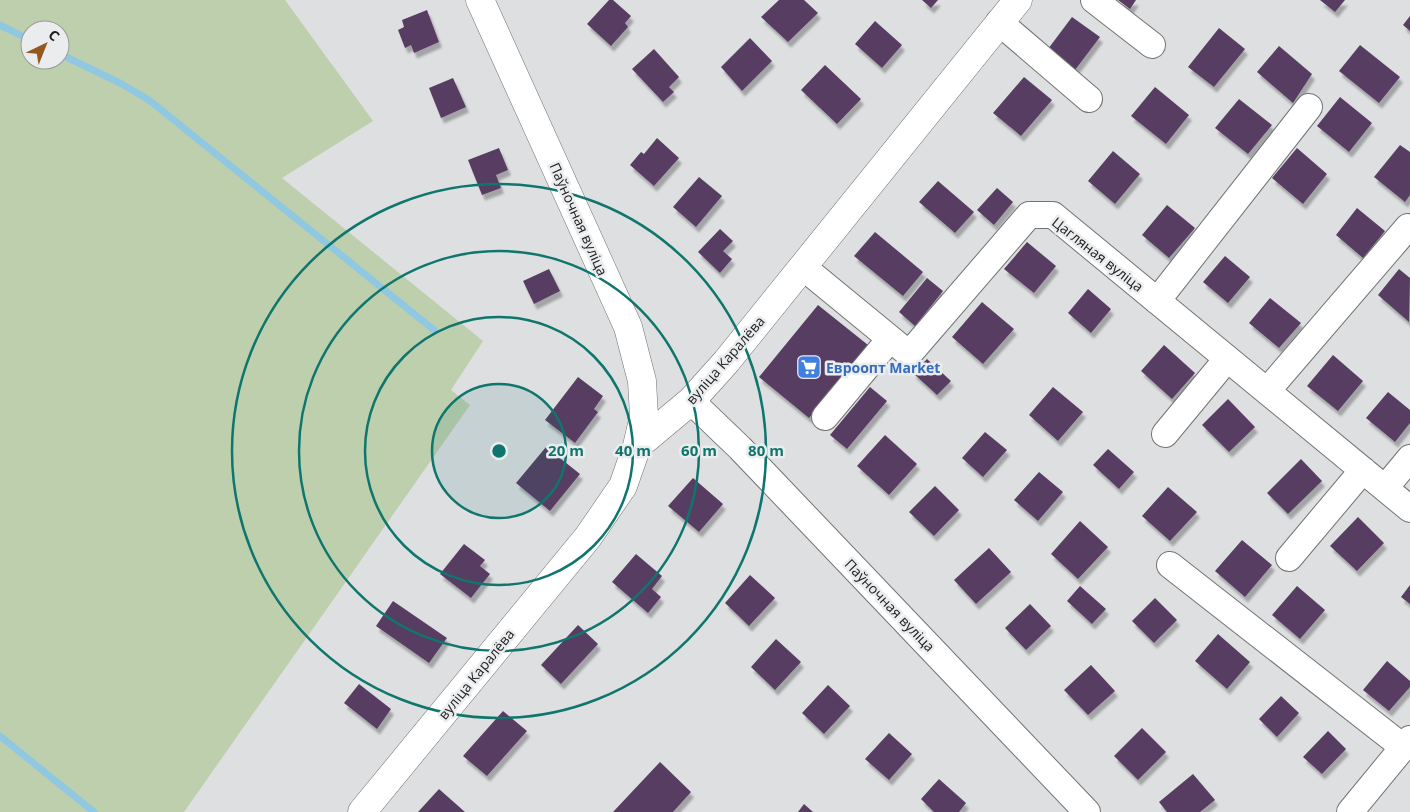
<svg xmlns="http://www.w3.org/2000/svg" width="1410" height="812" viewBox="0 0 1410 812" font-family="'Open Sans',sans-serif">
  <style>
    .green { fill: #becfad; fill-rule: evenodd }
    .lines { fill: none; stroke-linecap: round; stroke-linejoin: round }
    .stream { stroke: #91c8e1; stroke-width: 7 }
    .building { fill: #583e62; filter: url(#shadow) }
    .minor-casing { stroke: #727375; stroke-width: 28 }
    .major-casing { stroke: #727375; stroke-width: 29 }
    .minor { stroke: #fff; stroke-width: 26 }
    .major { stroke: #fff; stroke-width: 28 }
    .ring { fill: none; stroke: #0f766e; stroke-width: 2.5 }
    .labels { text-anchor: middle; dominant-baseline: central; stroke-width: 5; stroke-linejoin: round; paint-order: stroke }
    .street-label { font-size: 14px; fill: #202121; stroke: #ebecee }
    .shop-label { font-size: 14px; font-weight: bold; fill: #366cbe; stroke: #ebecee; text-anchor: start }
    .centre { fill: #0f766e; stroke: #ebecee; stroke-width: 2.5 }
    .ring-label { font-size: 15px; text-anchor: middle; font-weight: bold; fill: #0f766e; stroke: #ebecee; stroke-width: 5; stroke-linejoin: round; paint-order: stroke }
  </style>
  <defs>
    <filter id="shadow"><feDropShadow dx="3" dy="5.5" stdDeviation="1" flood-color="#0004"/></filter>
  </defs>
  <rect width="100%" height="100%" fill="#dedfe1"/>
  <path class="green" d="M0,0H285L373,121L282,178L483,341L451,390L470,405L184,812H0ZM30,30H60V60H30Z"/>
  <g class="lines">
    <path class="stream" d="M0,25L30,40
      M60,54L120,83L149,100L434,330
      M0,736L94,812"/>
  </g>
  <path class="building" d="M609,0H613L631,16L625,23L628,27L611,46L587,24Z
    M779,0H804L818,13L788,42L761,17Z
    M922,0H938L931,8Z
    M1118,0H1136L1130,9Z
    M1320,0H1345L1335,12Z
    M427,10L439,42L414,53L411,45L405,48L398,30L404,27L402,20Z
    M1410,16V31L1403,25Z
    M1072,17L1100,37L1075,70L1048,49Z
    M875,21L902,45L882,68L855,44Z
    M1219,28L1245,49L1214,87L1188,67Z
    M750,38L772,61L742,91L721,67Z
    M1360,45L1400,77L1379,103L1339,71Z
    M1279,46L1312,74L1293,103L1257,72Z
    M654,49L679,77L669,87L674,92L663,102L632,69Z
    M825,65L861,99L837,124L801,90Z
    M1024,77L1052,100L1021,136L993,113Z
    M453,78L466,107L441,118L429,88Z
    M1155,87L1189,115L1166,144L1131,116Z
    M1340,97L1372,123L1349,152L1317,126Z
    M1239,99L1272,125L1248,154L1215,128Z
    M657,138L679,158L654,186L630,165L641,152L644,154Z
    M1400,145L1410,152V195L1405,202L1374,177Z
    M499,148L508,170L496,175L501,188L482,195L468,160Z
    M1297,148L1327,174L1303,204L1272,178Z
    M1113,151L1140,174L1115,204L1088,181Z
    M699,177L722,196L696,227L673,207Z
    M938,181L974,212L955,233L919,202Z
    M997,188L1013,202L994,225L977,210Z
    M1167,205L1195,228L1169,258L1142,235Z
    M1357,208L1385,231L1363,258L1336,235Z
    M720,229L733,241L723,251L732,259L720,273L698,252Z
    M875,232L923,272L903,296L854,256Z
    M1027,242L1056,266L1034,293L1004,269Z
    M1225,256L1250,277L1228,303L1203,282Z
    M549,269L560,291L534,304L523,281Z
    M1399,269L1410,278L1409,322L1378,295Z
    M927,278L943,291L915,326L899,312Z
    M1088,289L1111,309L1091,333L1068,313Z
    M1270,298L1301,323L1279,348L1249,323Z
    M982,302L1014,329L983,364L952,337Z
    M818,305L868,345L809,418L759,377Z
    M1164,345L1195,373L1172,399L1141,371Z
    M1333,355L1363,381L1338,411L1307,386Z
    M927,359L951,381L937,395L913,373Z
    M578,377L603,396L594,409L598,412L575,443L545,420Z
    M870,387L887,401L847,449L830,435Z
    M1053,387L1083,412L1058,441L1029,415Z
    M1388,392L1410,410V423L1395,442L1366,418Z
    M1228,399L1255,427L1229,452L1202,425Z
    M985,432L1007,450L983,477L962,458Z
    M885,435L917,464L889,495L857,466Z
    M546,447L580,474L550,511L516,483Z
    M1108,449L1134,472L1119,489L1093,465Z
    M1301,459L1322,481L1288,514L1267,493Z
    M1039,472L1063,492L1038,521L1014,500Z
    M693,478L723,504L699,532L668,506Z
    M935,486L959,510L934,536L909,512Z
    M1168,487L1197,512L1170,541L1142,516Z
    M1358,517L1384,543L1357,571L1330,546Z
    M1080,521L1108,547L1078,579L1051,554Z
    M1242,540L1272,565L1245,597L1215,571Z
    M464,544L485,560L480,566L490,574L471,598L440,574Z
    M989,548L1011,572L976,604L954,580Z
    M636,554L662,576L652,589L661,597L648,613L612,582Z
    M750,575L775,598L749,626L725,603Z
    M1410,585V604L1401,597Z
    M1080,586L1106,609L1092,624L1067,601Z
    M1297,586L1325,610L1300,639L1272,615Z
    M1155,598L1177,620L1154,643L1132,621Z
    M393,601L447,638L429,663L376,626Z
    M1030,604L1051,626L1026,650L1005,628Z
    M578,625L598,644L561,684L541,665Z
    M1218,634L1250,662L1227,689L1195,661Z
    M776,639L801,662L775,690L751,667Z
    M1387,661L1410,681V687L1389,711L1363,690Z
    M1091,665L1115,691L1088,715L1064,690Z
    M359,684L391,709L377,729L344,703Z
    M828,685L850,706L824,734L802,713Z
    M1281,696L1299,713L1277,737L1259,719Z
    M503,711L527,731L487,776L463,756Z
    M1142,728L1166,752L1138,780L1114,756Z
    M1328,731L1346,749L1322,774L1303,757Z
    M889,733L912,754L889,780L865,759Z
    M660,762L691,792L673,812H613Z
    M1193,774L1215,800L1200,812H1167L1159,802Z
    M939,779L966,803L959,812H934L921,799Z
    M439,789L465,812H418Z
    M804,804L813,812H798Z"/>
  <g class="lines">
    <g class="minor-casing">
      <path id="minor" d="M1094,0L1152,45
        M999,22L1089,99
        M803,267L909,354L1029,215H1053L1410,509
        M1157,301L1309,107
        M1267,391L1408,227
        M691,401L740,448L1087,812
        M825,417L890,339
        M1165,434L1227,359
        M1385,488L1410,458
        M1289,558L1363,470
        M1170,565L1403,747
        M1350,812L1410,739"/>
    </g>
    <g class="major-casing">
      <path id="major" d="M637,446L691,401L726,362L1018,0
        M362,812L588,537L623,486L637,446L644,416L642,381L628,327L480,0"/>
    </g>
    <use href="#minor" class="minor"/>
    <use href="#major" class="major"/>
  </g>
  <circle cx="499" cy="451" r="67" fill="#0f766e" fill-opacity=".12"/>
  <g class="ring">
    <circle cx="499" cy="451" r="67"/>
    <circle cx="499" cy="451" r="134"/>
    <circle cx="499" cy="451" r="200"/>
    <circle cx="499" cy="451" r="267"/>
  </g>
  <defs>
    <g id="supermarket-square" transform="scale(1.25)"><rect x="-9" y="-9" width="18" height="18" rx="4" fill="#3f7fe0" stroke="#ebecee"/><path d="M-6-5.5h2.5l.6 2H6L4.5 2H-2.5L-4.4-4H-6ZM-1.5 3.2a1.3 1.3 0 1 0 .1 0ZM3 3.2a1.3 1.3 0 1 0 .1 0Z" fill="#fff"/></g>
  </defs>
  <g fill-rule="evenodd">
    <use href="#supermarket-square" x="809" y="367"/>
  </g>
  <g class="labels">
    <g class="street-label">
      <text transform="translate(579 219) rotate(66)">Паўночная вуліца</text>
      <text transform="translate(1098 254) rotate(38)">Цагляная вуліца</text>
      <text transform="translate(725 360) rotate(-49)">вуліца Каралёва</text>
      <text transform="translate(890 605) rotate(46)">Паўночная вуліца</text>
      <text transform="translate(476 674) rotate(-51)">вуліца Каралёва</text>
    </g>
    <g class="shop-label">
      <text x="826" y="367">Евроопт Market</text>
    </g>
  </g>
  <circle cx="499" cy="451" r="8" class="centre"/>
  <g class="ring-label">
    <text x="566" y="456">20 m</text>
    <text x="633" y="456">40 m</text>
    <text x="699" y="456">60 m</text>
    <text x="766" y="456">80 m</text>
  </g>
  <g transform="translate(45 45) rotate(43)"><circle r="24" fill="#ebecee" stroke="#9a9b9c"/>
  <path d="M0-4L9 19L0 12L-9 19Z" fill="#96571e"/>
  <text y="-8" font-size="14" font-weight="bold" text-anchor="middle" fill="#202121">С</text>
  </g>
</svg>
